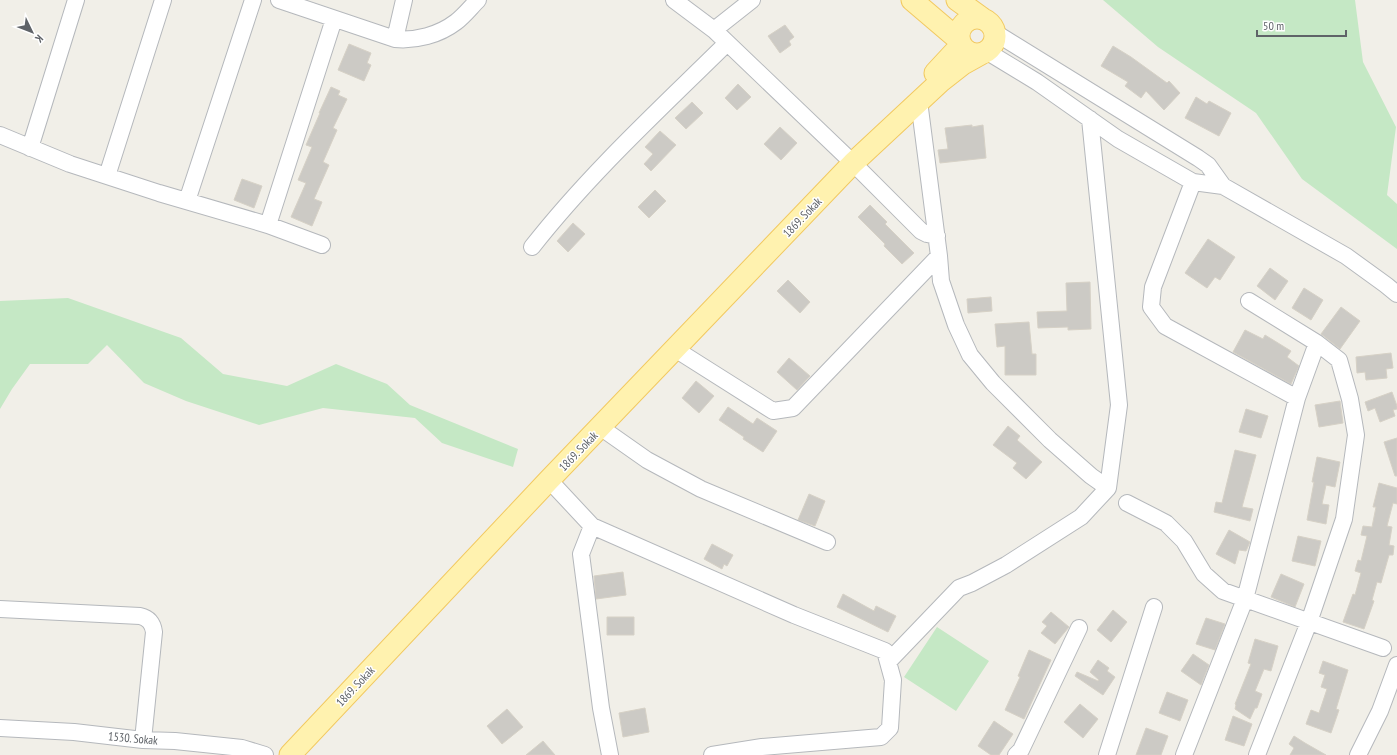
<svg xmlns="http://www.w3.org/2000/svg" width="1397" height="755" viewBox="0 0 1397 755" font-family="'PT Sans Narrow',sans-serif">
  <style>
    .green { fill: #c5e8c5 }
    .building { fill: #cccac5; stroke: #d6d1c6 }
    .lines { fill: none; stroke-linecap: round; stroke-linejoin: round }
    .minor-casing { stroke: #b5b8bc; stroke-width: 18 }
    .major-casing { stroke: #f2c960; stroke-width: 23 }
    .minor { stroke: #fff; stroke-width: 16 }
    .major { stroke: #fff2af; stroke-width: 21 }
    .labels { text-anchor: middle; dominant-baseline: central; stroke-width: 3; stroke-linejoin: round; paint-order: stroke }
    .street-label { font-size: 12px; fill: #5f6368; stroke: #fff }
  </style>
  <rect width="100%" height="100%" fill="#f1efe8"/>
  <path class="green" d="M1103,0H1355L1363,62L1396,127L1387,195L1397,204V249L1302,179L1256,113L1158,47Z
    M68,298L181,338L223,374L287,386L336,364L387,384L410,405L518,449L513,467L442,443L415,418L323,408L259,425L186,401L144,383L107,345L88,364H30L12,389L0,409V301Z
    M937,627L989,661L956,711L904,677Z"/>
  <path class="building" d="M785,25L794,37L789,41L791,45L780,53L768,36Z
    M349,44L371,53L367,63L371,65L364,81L338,70Z
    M1113,46L1131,57L1167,83L1169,81L1180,93L1164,110L1146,91L1141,98L1125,86L1128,82L1101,66Z
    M738,84L751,97L737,110L725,98Z
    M331,87L340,91L338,95L347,99L333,128L337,130L323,162L329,165L314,199L322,202L312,226L291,217L306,183L298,180L312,147L306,145L320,113H319Z
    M1196,97L1207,104L1209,101L1231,113L1219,136L1185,118Z
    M692,102L703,113L686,129L675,118Z
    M972,125V127L983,125L986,158L940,163L938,150L948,149L945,128Z
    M780,127L797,143L781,160L764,144Z
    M660,131L676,145L651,171L644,164L653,154L645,147Z
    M242,179L262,186L254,208L234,200Z
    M655,190L666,201L649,218L638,207Z
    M870,205L887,222L885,224L914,253L902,264L884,246L885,244L858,217Z
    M573,223L585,234L568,252L557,241Z
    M1208,239L1235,257L1220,280L1215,277L1207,288L1185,273Z
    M1270,268L1288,281L1275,300L1257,286Z
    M788,280L810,302L800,313L777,291Z
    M1090,282L1091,329L1068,330V327L1038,328L1037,312L1067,311L1066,283Z
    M1304,288L1323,300L1311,320L1292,308Z
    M991,297L992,311L968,313L967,299Z
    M1341,307L1360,321L1340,349L1321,334Z
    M1029,322L1032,354H1036V375H1005V346L997,347L995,324Z
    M1245,330L1263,339L1265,335L1291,351L1287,357L1299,366L1291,384L1233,352Z
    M1391,353L1393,368L1386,369L1387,378L1366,380L1365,372L1357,373L1356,357Z
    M789,358L810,376L797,390L777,372Z
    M696,381L714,396L699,413L682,398Z
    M1392,392L1397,406V409L1393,410L1395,416L1380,422L1375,408L1368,411L1365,402Z
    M1340,401L1343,423L1319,427L1315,405Z
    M728,407L753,424L757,418L777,431L763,452L743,439L744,437L719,420Z
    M1246,409L1268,416L1261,438L1239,432Z
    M1008,426L1020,436L1017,440L1042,462L1026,479L1013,468L1017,463L993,445Z
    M1397,438V476H1395L1384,442Z
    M1235,450L1256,455L1242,507L1253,509L1250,521L1214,512L1216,502L1222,503Z
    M1317,457L1340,462L1335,487L1326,485L1322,504L1329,505L1326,524L1307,520L1314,482H1312Z
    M1379,483L1397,488V504L1393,503L1387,526L1392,527L1389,545L1394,546L1393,555H1389L1381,583L1377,582L1372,600L1374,601L1364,629L1343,622L1353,594L1355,595L1361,573L1355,571L1358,560L1361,561L1367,536L1361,535L1363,526L1372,527L1376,507H1373Z
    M809,494L825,501L815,526L798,520Z
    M1229,530L1250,542L1246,551L1239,550L1235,564L1216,554Z
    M1298,536L1321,541L1315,566L1292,561Z
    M712,544L733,555L727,566L724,564L722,569L704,559Z
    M623,572L626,595L596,599L594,576Z
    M1281,574L1304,584L1295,607L1271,597Z
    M843,594L874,611L876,606L896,616L888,632L837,607Z
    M1113,610L1127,622L1111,642L1097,630Z
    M1051,612L1069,627L1055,644L1041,633L1047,626L1042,622Z
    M607,617H634V635H607Z
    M1206,618L1225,624L1215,650L1196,644Z
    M1255,639L1278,646L1271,671L1264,669L1255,691L1262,694L1257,708H1255L1250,719L1235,709L1236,705L1235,704L1251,664L1248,663Z
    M1029,650L1051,660L1024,719L1005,710L1020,677L1018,676Z
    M1193,654L1209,665L1201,685L1181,671Z
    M1098,660L1109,668L1107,671L1115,677L1103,695L1075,676L1077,672L1098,681L1099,680L1090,672Z
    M1323,661L1348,670L1336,709L1339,710L1331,733L1306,724L1311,710L1319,713L1327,689L1321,687L1325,675L1319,673Z
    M1167,692L1188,700L1180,721L1159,713Z
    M1080,704L1098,719L1083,738L1064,722Z
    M645,708L649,732L623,737L619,713Z
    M507,709L523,727L502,744L487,726Z
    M1233,716L1252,724L1244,746L1225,740Z
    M994,721L1013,734L999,755H991L978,746Z
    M1146,728L1168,736L1161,755H1136Z
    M1294,736L1305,743L1326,755H1290L1294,748L1289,744Z
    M543,741L555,755H526Z"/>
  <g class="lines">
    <g class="minor-casing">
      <path id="minor" d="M279,0L395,39C416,41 439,35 456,22C464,16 471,7 478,0
        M674,0L714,30L853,163L921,231L927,234L937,236
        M714,30L752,0
        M994,32L1198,158L1208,165L1223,186
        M395,39L404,0
        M986,51L1037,82L1118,139L1193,182L1223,186L1346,256L1386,285L1397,294
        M919,101L939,256L941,281L956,325L970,355L993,383L1050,440L1091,476L1108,488
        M0,135L70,164L159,193L268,225L322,245
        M30,148L76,0
        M107,176L163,0
        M1193,182L1153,287L1151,307L1165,326L1297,398
        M187,201L253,0
        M268,225L334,19
        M532,247C590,173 660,109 727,43
        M1249,301L1317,343L1339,360L1350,399L1356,435L1344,519L1309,622L1257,755
        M675,349L773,411L793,408L939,256
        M600,427L647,460L701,489L827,542
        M549,480L592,526L794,615L885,651L893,680L890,728L881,737L762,747L712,755
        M1127,503L1166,523L1184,541L1204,574L1223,591L1383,648
        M592,526L581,554L601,708L610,755
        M0,609L140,616C149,618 153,624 154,632L143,740
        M888,662L959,588L972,583L1006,565L1081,517L1108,488L1119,405L1090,119
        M0,728L74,732L143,740L175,741L242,748L265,755
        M1016,755L1021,750L1079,628
        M1107,755L1154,607
        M1184,755L1245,599L1297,398L1317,343
        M1358,755L1380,711L1397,665"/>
    </g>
    <g class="major-casing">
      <path id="major" d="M912,0L959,40
        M957,0L982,18
        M959 36a18 18 0 1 1 36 0a18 18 0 1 1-36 0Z
        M935,73L961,45
        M290,755L549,480L853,163L940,82L963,64L981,54"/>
    </g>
    <use href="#minor" class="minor"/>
    <use href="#major" class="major"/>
  </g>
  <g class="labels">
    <g class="street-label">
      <text transform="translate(802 217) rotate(-46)">1869. Sokak</text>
      <text transform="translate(578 451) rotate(-46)">1869. Sokak</text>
      <text transform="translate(355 686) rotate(-47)">1869. Sokak</text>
      <text transform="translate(133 738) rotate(5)">1530. Sokak</text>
    </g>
  </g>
  <g transform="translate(32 32) rotate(133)" stroke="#ffffff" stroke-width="3" paint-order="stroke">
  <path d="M0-3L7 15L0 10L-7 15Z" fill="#5f6368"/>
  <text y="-6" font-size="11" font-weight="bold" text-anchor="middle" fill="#5f6368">K</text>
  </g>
  <path d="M1257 30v6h89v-6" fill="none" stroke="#5f6368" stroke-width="2"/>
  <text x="1263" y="30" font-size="12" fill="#5f6368" stroke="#ffffff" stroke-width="3" paint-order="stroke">50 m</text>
</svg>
